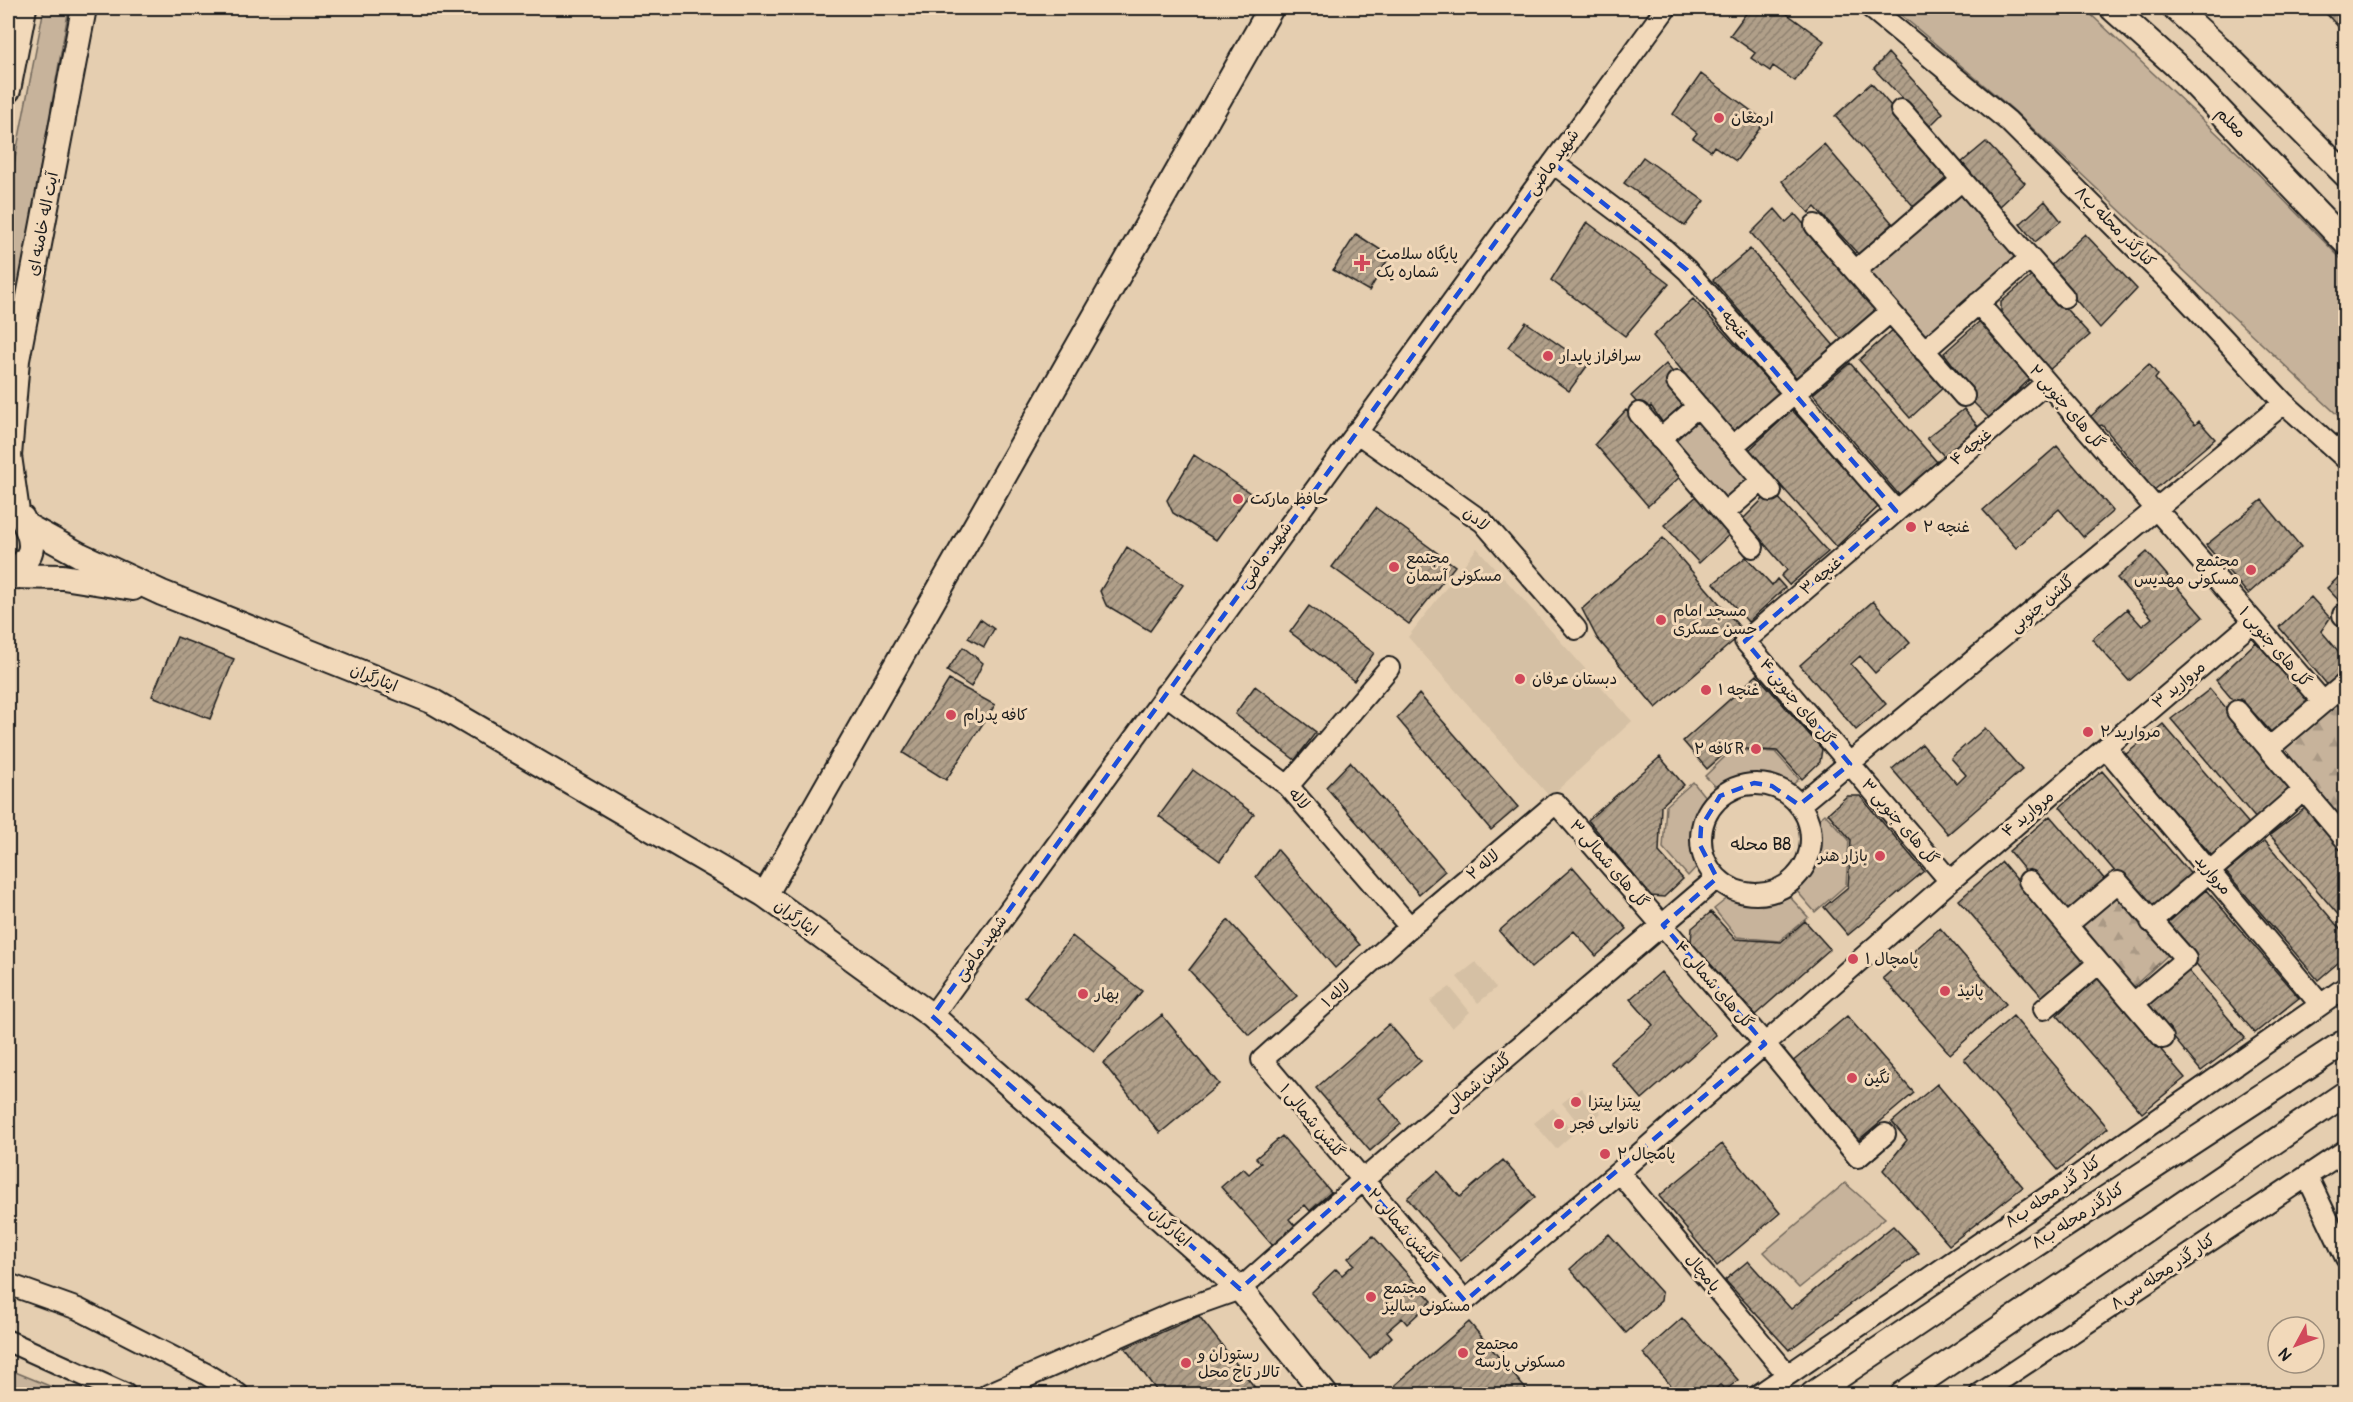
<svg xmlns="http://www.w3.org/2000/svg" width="2353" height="1402" viewBox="0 0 2353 1402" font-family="Pangolin,'Playpen Sans Arabic',sans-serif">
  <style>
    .built { fill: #d5c0a4 }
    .green { fill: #c7b39b; stroke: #72685c; stroke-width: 1.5 }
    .forest { fill: url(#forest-firs); stroke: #72685c; stroke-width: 1.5 }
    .building { fill: url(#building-hatch); stroke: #1c1c1c; stroke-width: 1.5 }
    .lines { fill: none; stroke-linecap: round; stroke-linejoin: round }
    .minor-casing { stroke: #1c1c1c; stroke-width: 24 }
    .major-casing { stroke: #1c1c1c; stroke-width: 28 }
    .minor { stroke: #f2d9ba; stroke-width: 20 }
    .major { stroke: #f2d9ba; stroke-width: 24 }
    .marked { fill: none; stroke: #1d4ed8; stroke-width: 4.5; stroke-dasharray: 12 8; stroke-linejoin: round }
    .poi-dot { fill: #d1495b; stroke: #f2d9ba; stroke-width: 2 }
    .labels { text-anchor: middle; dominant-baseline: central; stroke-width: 6; stroke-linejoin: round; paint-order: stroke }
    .poi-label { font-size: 16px; fill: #1c1c1c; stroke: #f2d9ba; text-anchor: start }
    .street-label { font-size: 16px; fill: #1c1c1c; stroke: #f2d9ba }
    .neighbourhood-label { font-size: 18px; fill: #1c1c1c; stroke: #f2d9ba }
  </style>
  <defs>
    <pattern id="forest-firs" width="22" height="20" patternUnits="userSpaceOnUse" patternTransform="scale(1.5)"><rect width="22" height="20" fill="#c7b39b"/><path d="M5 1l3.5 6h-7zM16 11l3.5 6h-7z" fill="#aa9985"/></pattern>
    <pattern id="building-hatch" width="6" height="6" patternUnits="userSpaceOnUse" patternTransform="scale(1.5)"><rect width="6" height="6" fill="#b09f89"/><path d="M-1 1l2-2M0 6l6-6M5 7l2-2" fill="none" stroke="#8e816f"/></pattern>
  </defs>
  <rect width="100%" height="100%" fill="#e5ceb0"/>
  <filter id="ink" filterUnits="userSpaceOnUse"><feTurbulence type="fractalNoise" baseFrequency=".0167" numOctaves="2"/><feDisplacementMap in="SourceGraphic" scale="12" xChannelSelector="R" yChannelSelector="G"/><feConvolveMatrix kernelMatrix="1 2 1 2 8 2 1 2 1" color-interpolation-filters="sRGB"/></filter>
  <g filter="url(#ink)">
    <path class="built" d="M1477,548L1632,721L1550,797L1408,637Z
      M1476,962L1496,988L1478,1003L1457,977Z
      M1450,987L1470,1012L1452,1028L1430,1001Z
      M1581,1088L1601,1113L1583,1129L1562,1103Z
      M1553,1108L1574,1133L1556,1149L1534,1123Z"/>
    <path class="green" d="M44,8H69L8,348V195Z
      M1893,8H2084L2244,159L2345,263V422L2011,108Z
      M1961,188L2019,257L1924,339L1865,271Z
      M1698,411L1755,478L1723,506L1666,440Z
      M1732,750L1775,752L1799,779L1788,789C1766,778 1744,780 1722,793L1705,776Z
      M1693,782L1709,802C1693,820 1694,841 1700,863L1688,876L1663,848L1666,806Z
      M1825,814L1849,840L1846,885L1815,912L1796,890C1823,868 1822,856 1813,824Z
      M1734,893C1752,910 1769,908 1789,896L1808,917L1779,941L1737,937L1714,909Z
      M1845,1183L1885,1218L1799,1288L1764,1252Z
      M8,1369L69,1394H8Z"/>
    <path class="forest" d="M2345,697V809L2337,816L2283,751Z
      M2117,893L2170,953L2133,987L2081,924Z"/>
    <path class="building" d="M1750,8H1779L1824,41L1795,81L1773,66L1770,71L1751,58L1755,53L1730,35Z
      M2321,8H2346V35Z
      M1888,53L1943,113L1929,127L1874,69Z
      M1701,74L1765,121L1736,161L1714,146L1711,151L1693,138L1697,133L1673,114Z
      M1871,83L1950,174L1915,208L1835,116Z
      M1986,142L2025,183L1998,208L1962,162Z
      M1824,144L1893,224L1859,255L1815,207L1809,213L1782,181Z
      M1643,157L1704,201L1685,226L1624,183Z
      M2045,201L2061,221L2035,242L2020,224Z
      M1775,209L1786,222L1795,214L1877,309L1843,341L1751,233Z
      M1587,222L1669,284L1625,336L1551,280Z
      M1356,234L1390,256L1369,291L1333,270Z
      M2085,234L2137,289L2100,328L2048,268Z
      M1750,249L1836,348L1799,381L1713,280Z
      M2034,274L2090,335L2049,370L2001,316V302Z
      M1693,299L1780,394L1736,435L1653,336Z
      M1980,321L2031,378L1989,418L1971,400L1975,394L1944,353Z
      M1526,322L1588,365L1569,391L1508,347Z
      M1895,328L1945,386L1910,418L1859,360Z
      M1850,363L1937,462L1899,495L1813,394Z
      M1666,364L1675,375L1667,383L1684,403L1663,423L1651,406L1644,411L1631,396Z
      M2149,364L2158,375L2155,379L2195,425L2199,421L2215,439L2153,491L2139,474L2141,471L2102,425L2098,426L2090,417Z
      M1964,409L1979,428L1945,457L1927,438Z
      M1626,410L1682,475L1648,506L1595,444Z
      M1792,410L1879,506L1836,547L1749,450Z
      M2057,446L2113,511L2083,537L2059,509L2016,548L1983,510Z
      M1194,455L1250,493L1216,540L1173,513L1167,500Z
      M1775,494L1828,552L1789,585L1781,576L1787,570L1743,519L1766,496Z
      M1698,495L1731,533L1699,563L1664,525Z
      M2262,500L2301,547L2248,594L2206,545Z
      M1376,508L1455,566L1409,624L1332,567Z
      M1663,538L1744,632L1656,708L1597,638L1582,609Z
      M1127,547L1183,585L1150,631L1106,605L1100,591Z
      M2147,552L2203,617L2129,681L2092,639L2127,609L2142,626L2152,618L2117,578Z
      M1746,557L1772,585L1777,579L1785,588L1748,622L1714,583Z
      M2346,570V608L2327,588Z
      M2311,597L2330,618L2321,631L2346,660V673L2330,688L2279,627Z
      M1873,601L1910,643L1875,673L1860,656L1851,664L1886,704L1856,730L1800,665Z
      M1309,606L1374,653L1354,681L1290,632Z
      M980,619L994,629L984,647L968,638Z
      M177,637L234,659L210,719L152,696Z
      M2256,642L2311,703L2273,734L2241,699L2236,704L2216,680Z
      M963,647L983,663L971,687L947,671Z
      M1757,675L1822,749L1820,762L1802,779L1777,751L1731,748L1707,769L1683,741Z
      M949,680L995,705L946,780L903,753Z
      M1255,686L1316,732L1295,760L1235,714Z
      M2210,689L2294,788L2257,820L2171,719Z
      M1419,694L1518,807L1491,830L1397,718Z
      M2163,724L2250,825L2213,857L2125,755Z
      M1985,728L2022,770L1948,834L1892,769L1922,744L1957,784L1966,775L1951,758Z
      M1660,757L1684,785L1661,806L1659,852L1683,879L1664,897L1651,896L1588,820Z
      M1350,762L1445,871L1419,894L1326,787Z
      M1193,770L1254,814L1220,861L1159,816Z
      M2102,771L2194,878L2151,914L2060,807Z
      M1847,796H1860L1924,871L1848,935L1824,907L1848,887L1851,840L1828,813Z
      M2309,805L2346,848V924L2270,835Z
      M2050,816L2106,881L2068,910L2036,874L2031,878L2009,851Z
      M2265,841L2346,936V956L2318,980L2226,872Z
      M1277,849L1360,945L1335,968L1256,877Z
      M2002,862L2088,963L2044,999L1959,900Z
      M1573,867L1627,929L1596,956L1574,931L1531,968L1499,931Z
      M2206,890L2299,998L2255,1033L2164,926Z
      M1711,912L1735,939L1781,942L1805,921L1830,949L1755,1015L1691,942L1692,928Z
      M1228,920L1297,996L1249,1035L1189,970Z
      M1940,928L2006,1004L1950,1054L1883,978Z
      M1072,936L1142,991L1094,1051L1025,997Z
      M2187,969L2245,1038L2201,1071L2146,1004Z
      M1661,972L1716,1035L1642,1099L1610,1062L1653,1025L1630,999Z
      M2099,977L2185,1078L2142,1113L2057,1015Z
      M1162,1015L1219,1084L1160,1133L1103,1063Z
      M1847,1016L1914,1093L1855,1143L1791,1063Z
      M2013,1016L2108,1128L2058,1170L1964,1059Z
      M1389,1024L1421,1061L1379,1098L1401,1124L1370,1151L1316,1088Z
      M1937,1084L2023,1187L1949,1245L1883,1170L1907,1140L1892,1122Z
      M1282,1136L1331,1192L1310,1211L1305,1205L1289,1219L1295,1226L1273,1246L1221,1187L1243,1168L1249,1174L1261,1163L1256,1158Z
      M1722,1144L1780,1213L1717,1266L1659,1196Z
      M1503,1160L1535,1197L1461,1261L1407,1198L1438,1171L1460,1197Z
      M1893,1226L1919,1253L1789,1350L1725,1280L1748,1261L1791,1309Z
      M1609,1234L1662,1293L1661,1301L1626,1333L1570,1269Z
      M1373,1236L1432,1301L1407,1324L1402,1318L1387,1331L1392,1337L1370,1358L1311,1293L1336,1269L1342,1275L1354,1264L1348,1258Z
      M1199,1316L1260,1394H1159L1125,1348Z
      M1682,1318L1738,1380L1726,1390L1720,1385L1709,1394H1678L1643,1353Z
      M1469,1322L1530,1394H1401L1395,1385Z"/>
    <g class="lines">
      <g class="minor-casing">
        <path id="minor" d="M1871,8L2008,121L2181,293L2284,403L2346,459
          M1901,110L2064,297
          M1553,163L1645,232L1687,270L1896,511
          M1815,225L1964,396
          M1855,271L1962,180
          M1978,303L2323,702
          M1924,351L2030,258
          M1677,382L1771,491
          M1639,413L1753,547
          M1356,432L1483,522L1576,629
          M1660,439L1698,406
          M1733,446L1890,312
          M1724,513L1762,480
          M2343,615L2346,618
          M1165,694L1288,786L1410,927
          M2237,711L2346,840
          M2106,748L2320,1004
          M2269,748L2346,683
          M1701 839a55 55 0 1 1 110 0a55 55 0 1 1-110 0Z
          M1288,786L1389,668
          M1799,805L2284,403
          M1950,881L1745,641L2046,383
          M2029,881L2163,1038
          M2151,922L2304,790
          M2067,925L2118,882L2186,959L2134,1003
          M2044,1009L2099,963
          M932,1016L1666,8
          M1885,1134L1858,1157L1765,1044L1556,803L1410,927L1262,1060L1465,1301L1619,1172L1950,881L2253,622
          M1619,1172L1787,1374
          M2307,1176L2346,1258
          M8,1284L78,1309L206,1374L238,1394
          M8,1341L125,1394
          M988,1394L1175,1312L1240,1289L1362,1181L1717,878
          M1760,1394L2066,1184L2346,987
          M1980,1394L2346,1150"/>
      </g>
      <g class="major-casing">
        <path id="major" d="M2112,8L2180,69L2346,243
          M2175,8L2218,47L2346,175
          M8,90L24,8
          M17,512L9,456L17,360L84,8
          M27,526L80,555L162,593L432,701L765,895L932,1016L1240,1289L1325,1394
          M8,575C34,558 37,546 22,518
          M8,576L63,577L133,588
          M765,895L1271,8
          M1813,1394L1983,1279L2346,1041
          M1903,1394L2346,1093"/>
      </g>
      <use href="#minor" class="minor"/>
      <use href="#major" class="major"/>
    </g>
  </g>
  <path class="marked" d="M1553,163L1687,270L1896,511L1745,641L1850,764L1799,805L1772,786L1754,783L1720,796L1701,827L1700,845L1717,878L1663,925L1765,1044L1465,1301L1362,1181L1240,1289L932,1016Z"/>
  <g class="poi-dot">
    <circle cx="1719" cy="118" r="6"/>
    <path d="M1359 254h6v6h6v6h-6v6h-6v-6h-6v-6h6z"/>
    <circle cx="1548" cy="356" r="6"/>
    <circle cx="1238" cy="499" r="6"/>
    <circle cx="1911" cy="527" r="6"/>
    <circle cx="1394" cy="567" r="6"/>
    <circle cx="2251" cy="570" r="6"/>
    <circle cx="1661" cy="620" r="6"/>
    <circle cx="1520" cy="679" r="6"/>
    <circle cx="1706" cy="690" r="6"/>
    <circle cx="951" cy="715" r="6"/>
    <circle cx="2088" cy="732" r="6"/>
    <circle cx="1756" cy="749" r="6"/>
    <circle cx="1880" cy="856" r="6"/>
    <circle cx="1853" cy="959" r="6"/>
    <circle cx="1945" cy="991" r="6"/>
    <circle cx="1083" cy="994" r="6"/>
    <circle cx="1852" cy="1078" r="6"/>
    <circle cx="1576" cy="1102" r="6"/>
    <circle cx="1559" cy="1124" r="6"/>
    <circle cx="1605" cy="1154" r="6"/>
    <circle cx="1371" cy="1297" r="6"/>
    <circle cx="1463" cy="1353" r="6"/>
    <circle cx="1186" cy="1363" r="6"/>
  </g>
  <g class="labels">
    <g class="poi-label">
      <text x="1731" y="118">ارمغان</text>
      <text x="1376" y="254">پایگاه سلامت<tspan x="1376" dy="18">شماره یک</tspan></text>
      <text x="1560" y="356">سرافراز پایدار</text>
      <text x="1250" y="499">حافظ مارکت</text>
      <text x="1923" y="527">غنچه ۲</text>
      <text x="1406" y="558">مجتمع<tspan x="1406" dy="18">مسکونی آسمان</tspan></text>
      <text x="2239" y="561" text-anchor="end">مجتمع<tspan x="2239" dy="18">مسکونی مهدیس</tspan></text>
      <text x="1673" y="611">مسجد امام<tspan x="1673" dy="18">حسن عسکری</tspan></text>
      <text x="1532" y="679">دبستان عرفان</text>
      <text x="1718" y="690">غنچه ۱</text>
      <text x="963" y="715">کافه پدرام</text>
      <text x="2100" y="732">مروارید ۲</text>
      <text x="1744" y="749" text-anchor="end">کافه ۲R</text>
      <text x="1868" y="856" text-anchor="end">بازار هنر</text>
      <text x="1865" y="959">پامچال ۱</text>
      <text x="1957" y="991">پانیذ</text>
      <text x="1095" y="994">بهار</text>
      <text x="1864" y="1078">نگین</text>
      <text x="1588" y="1102">پیتزا پیتزا</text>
      <text x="1571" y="1124">نانوایی فجر</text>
      <text x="1617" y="1154">پامچال ۲</text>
      <text x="1383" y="1288">مجتمع<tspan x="1383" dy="18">مسکونی سالیز</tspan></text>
      <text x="1475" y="1344">مجتمع<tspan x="1475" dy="18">مسکونی پارسه</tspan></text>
      <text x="1198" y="1354">رستوران و<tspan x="1198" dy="18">تالار تاج محل</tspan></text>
    </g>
    <g class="street-label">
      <text transform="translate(2231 123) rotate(46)">معلم</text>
      <text transform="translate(1553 162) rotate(-54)">شهید ماضی</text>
      <text transform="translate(43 224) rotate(-79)">آیت اله خامنه ای</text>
      <text transform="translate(2115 227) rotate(45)">کنارگذر محله ب۸</text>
      <text transform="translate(1735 325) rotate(49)">غنچه</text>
      <text transform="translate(2067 407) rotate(49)">گل های جنوبی ۲</text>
      <text transform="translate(1971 447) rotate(-40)">غنچه ۴</text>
      <text transform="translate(1476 519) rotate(40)">لادن</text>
      <text transform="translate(1266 555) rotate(-54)">شهید ماضی</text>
      <text transform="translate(1821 576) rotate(-41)">غنچه ۳</text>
      <text transform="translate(2042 604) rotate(-40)">گلشن جنوبی</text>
      <text transform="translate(2275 647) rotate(49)">گل های جنوبی ۱</text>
      <text transform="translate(374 678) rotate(22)">ایثارگران</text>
      <text transform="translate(2179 685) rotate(-40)">مروارید ۳</text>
      <text transform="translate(1797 702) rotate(50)">گل های جنوبی ۴</text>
      <text transform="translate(1299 799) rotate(48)">لاله</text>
      <text transform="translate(2028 814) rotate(-40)">مروارید ۴</text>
      <text transform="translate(1900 822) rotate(49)">گل های جنوبی ۳</text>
      <text transform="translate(1609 864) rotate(49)">گل های شمالی ۳</text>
      <text transform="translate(1483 865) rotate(-40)">لاله ۲</text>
      <text transform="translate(2213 875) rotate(50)">مروارید</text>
      <text transform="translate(796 918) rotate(36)">ایثارگران</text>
      <text transform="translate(981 948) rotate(-54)">شهید ماضی</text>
      <text transform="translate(1714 985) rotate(49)">گل های شمالی ۴</text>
      <text transform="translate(1336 994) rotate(-42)">لاله ۱</text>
      <text transform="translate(1478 1083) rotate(-40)">گلشن شمالی</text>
      <text transform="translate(1312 1121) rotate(50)">گلشن شمالی ۱</text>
      <text transform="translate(2053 1192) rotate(-35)">کنار گذر محله ب۸</text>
      <text transform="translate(2078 1216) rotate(-33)">کنارگذر محله ب۸</text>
      <text transform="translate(1170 1227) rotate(42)">ایثارگران</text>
      <text transform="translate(1402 1227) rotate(49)">گلشن شمالی ۲</text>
      <text transform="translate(2163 1272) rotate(-34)">کنار گذر محله سی۸</text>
      <text transform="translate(1703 1273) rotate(50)">پامچال</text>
    </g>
    <g class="neighbourhood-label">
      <text x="1761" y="844">محله B8</text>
    </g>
  </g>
  <rect width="2353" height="1402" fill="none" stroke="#f2d9ba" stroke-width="30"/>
  <rect x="15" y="15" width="2323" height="1372" fill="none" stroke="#1c1c1c" stroke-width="2" filter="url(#ink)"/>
  <g transform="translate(2296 1345) rotate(229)"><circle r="28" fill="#f2d9ba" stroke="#9c8d7b" stroke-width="1.5"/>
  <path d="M0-4.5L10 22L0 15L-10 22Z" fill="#d1495b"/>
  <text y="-9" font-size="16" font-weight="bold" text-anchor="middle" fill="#1c1c1c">N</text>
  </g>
</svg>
